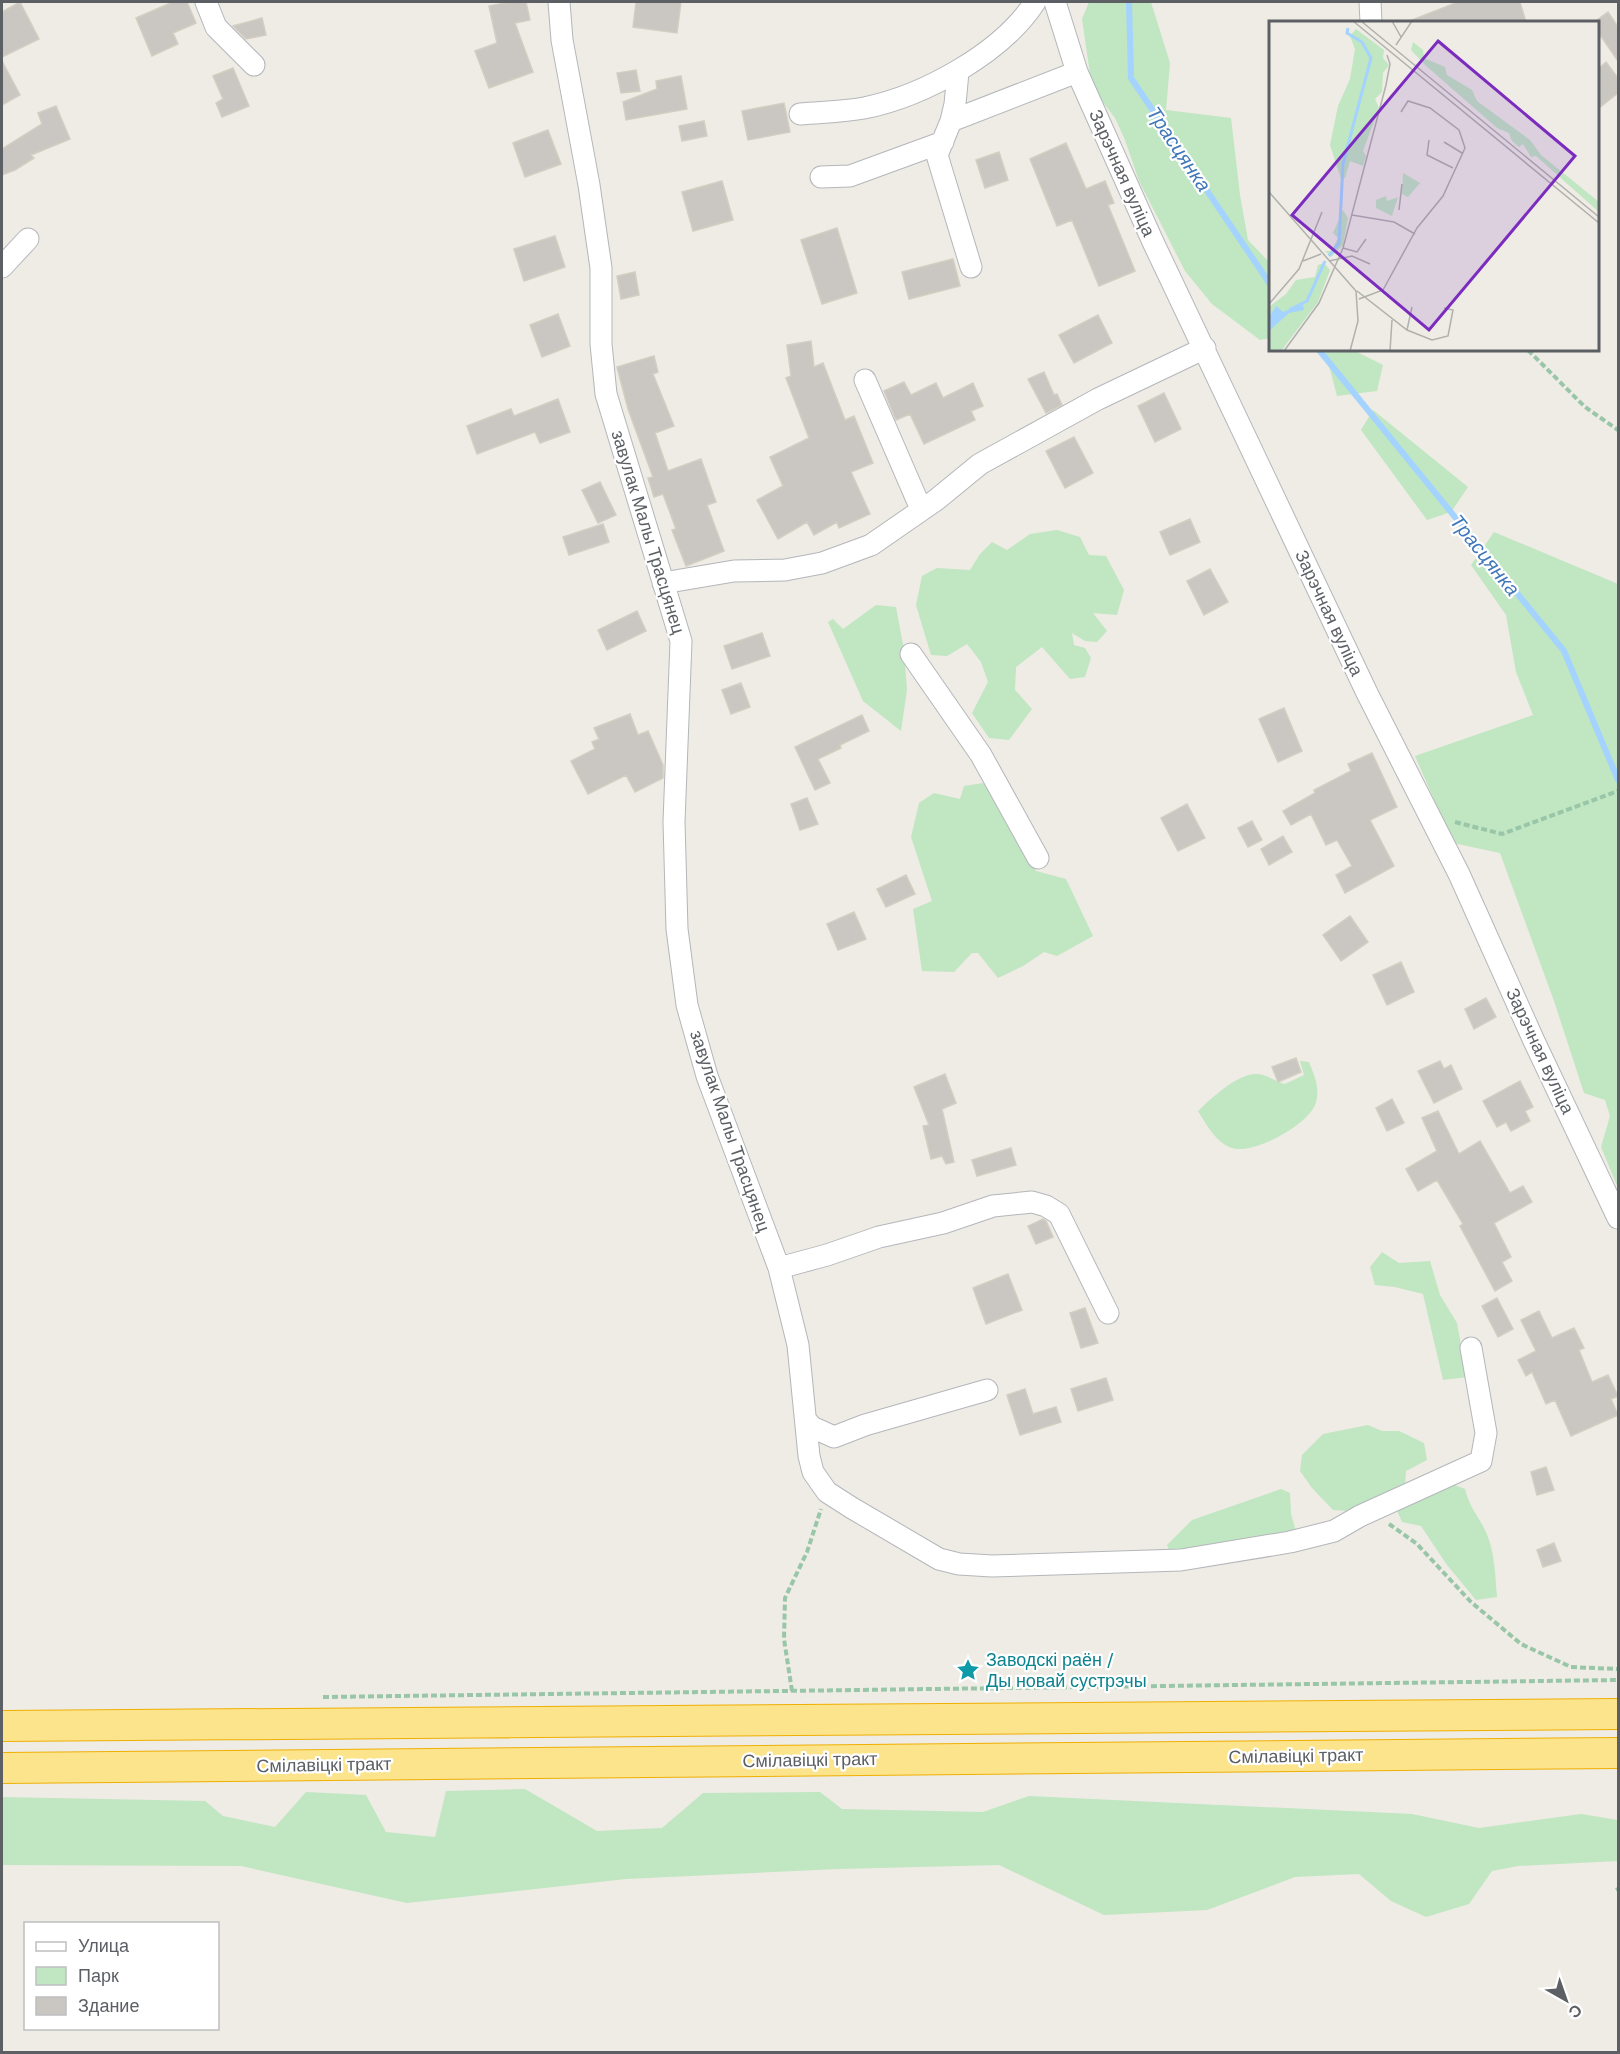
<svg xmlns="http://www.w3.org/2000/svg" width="1620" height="2054" viewBox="0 0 1620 2054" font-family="'DM Sans',sans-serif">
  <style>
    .green { fill: #c0e6c2 }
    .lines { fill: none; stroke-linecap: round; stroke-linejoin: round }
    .stream { stroke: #a3d3fe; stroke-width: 6 }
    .building { fill: #cac6c1; stroke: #d3cec2; stroke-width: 1.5 }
    .minor-casing { stroke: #b4b6bb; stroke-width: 23 }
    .highway-casing { stroke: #f0af02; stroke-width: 32 }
    .path { stroke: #99c6a8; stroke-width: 4; stroke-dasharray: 6 3; stroke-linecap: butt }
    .minor { stroke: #fff; stroke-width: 21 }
    .highway { stroke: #fce48d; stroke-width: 30 }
    .labels { text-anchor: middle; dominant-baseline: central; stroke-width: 4.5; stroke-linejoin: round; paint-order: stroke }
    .street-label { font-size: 18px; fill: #5c5f64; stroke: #fff }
    .culture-label { font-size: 18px; fill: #0d838f; stroke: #fff; text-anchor: start }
    .water-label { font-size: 20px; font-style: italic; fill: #4278b9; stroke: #fff }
    .inset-river { fill: none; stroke: #a3d3fe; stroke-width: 3 }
    .inset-road { fill: none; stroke: #b0b0ad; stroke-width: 1.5 }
    .view { fill: #7b2cbf; fill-opacity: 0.15; stroke: #7b2cbf; stroke-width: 3 }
    .inset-edge { fill: none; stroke: #5c5f64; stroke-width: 3 }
  </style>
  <rect width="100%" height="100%" fill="#eeece4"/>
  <path class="green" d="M1089,2H1151L1170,63L1166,110L1231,118L1240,195L1248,240L1270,263V338L1260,340L1212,304L1185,271L1139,181L1125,140L1115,118L1092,88L1082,19Z
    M1325,350H1353L1383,365L1377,391L1337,396Z
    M1373,410L1468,487L1451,512L1427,520L1361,430Z
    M1057,530L1080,537L1089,555L1106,556L1124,590L1117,615L1093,613L1107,631L1097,642L1085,641L1072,633L1074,645L1085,648L1091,658L1085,677L1070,679L1042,647L1016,667L1015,690L1032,709L1009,740L989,738L972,713L988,682L981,662L967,644L947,656L931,655L916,605L922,576L937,568L970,570L980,554L992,542L1007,550L1030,534Z
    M1494,532L1618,584V1188L1601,1147L1610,1116L1605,1100L1584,1093L1554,1001L1500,853L1453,843L1415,756L1533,715L1516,672L1506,615L1471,565Z
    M876,605L896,607L904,650L907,690L901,731L863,701L828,622L833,619L843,629Z
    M983,783L1004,807L1036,871L1066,879L1093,936L1057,956L1044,952L1023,966L998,978L978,953H972L954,972L922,971L913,909L932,901L911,837L919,803L934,793L960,799L964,786Z
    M1300,1061L1309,1062C1314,1075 1320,1087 1316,1102C1311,1124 1253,1155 1232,1148C1216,1143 1206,1124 1198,1111C1212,1098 1242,1068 1263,1075C1270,1077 1277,1082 1285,1084L1304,1075Z
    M1382,1252L1399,1263L1430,1261L1440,1295L1457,1323L1467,1377L1443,1380L1423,1294L1395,1287L1375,1285L1370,1267Z
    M1368,1425L1382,1431H1399L1424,1443L1427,1460L1406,1471L1405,1488L1348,1511L1333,1510L1312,1488L1300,1471L1302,1455L1323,1434Z
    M1452,1484L1465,1489C1470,1509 1478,1515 1486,1532C1495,1553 1495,1574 1497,1597L1476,1600L1447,1565L1421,1526L1402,1522L1396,1508Z
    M1281,1489L1290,1493L1291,1514L1297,1535L1171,1555L1167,1545L1192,1520Z
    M525,1789L597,1831L662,1828L703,1793L820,1792L842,1809L983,1812L1029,1796L1412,1814L1479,1828L1581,1814L1618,1820V1861L1518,1866L1492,1871L1469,1904L1426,1917L1391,1901L1359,1874L1295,1877L1207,1910L1104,1915L999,1865L838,1869L626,1879L407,1903L241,1866L2,1865V1797L205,1801L223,1816L275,1827L306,1792L366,1795L386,1832L435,1837L446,1791Z"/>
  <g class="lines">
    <path class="stream" d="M1129,2L1131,78L1270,284
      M1319,350L1564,651L1618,780"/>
  </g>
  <path class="building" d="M20,2L39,39L2,57V12Z
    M173,2H187L196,23L173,33L178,44L152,56L136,18Z
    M510,2H526L530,20L515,23L533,72L489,88L475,51L497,43L489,6Z
    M636,2H681L677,33L633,27Z
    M1458,2H1520L1526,22H1407Z
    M1608,12L1618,27V61L1598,32V22H1594Z
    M262,18L266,35L246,39L233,26Z
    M2,61L20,95L2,105Z
    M1606,62L1618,78V93L1598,109V69Z
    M233,68L249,106L222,117L216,103L223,99L213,76Z
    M636,70L640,91L621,93L617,73Z
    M681,76L687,109L626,120L623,102L657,89L656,81Z
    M784,103L790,132L748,140L742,111Z
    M56,106L70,139L31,155L34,158L15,170L2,175V149L42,124L38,113Z
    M704,121L707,136L682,141L679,126Z
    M548,130L561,164L525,177L513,143Z
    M1066,143L1086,189L1105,181L1114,203L1108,205L1135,271L1099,286L1072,220L1057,226L1030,159Z
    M999,152L1008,180L985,188L976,160Z
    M722,181L733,220L693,231L682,192Z
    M837,228L857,293L822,304L801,240Z
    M555,236L565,267L524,281L514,249Z
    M953,259L960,286L909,299L902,272Z
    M635,272L639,295L621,299L617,276Z
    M558,314L570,346L542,357L530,325Z
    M1098,315L1112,343L1074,363L1059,335Z
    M811,341L814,367L823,363L845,420L854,416L873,463L851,472L870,514L839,528L837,522L814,535L807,522L778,539L757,500L783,486L770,457L809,438L786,378L791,376L787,345Z
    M654,356L658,372L653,374L674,426L655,433L668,471L701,459L716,502L707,505L724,551L686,566L672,530L676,529L663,494L654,497L648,478L653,477L628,409L617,367Z
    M1044,372L1054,395L1057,394L1062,405L1046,413L1028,379Z
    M904,382L911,395L936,383L943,398L973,383L983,406L971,411L975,420L924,444L910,414L896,420L884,391Z
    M1164,393L1181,429L1155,442L1138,406Z
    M558,399L570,432L540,443L535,432L477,454L467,426L511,409L514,416Z
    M1074,437L1093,473L1065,488L1046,451Z
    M600,482L616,515L598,523L582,490Z
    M1190,519L1200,542L1170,555L1160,532Z
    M603,524L609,542L569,555L563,537Z
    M1210,569L1228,602L1204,615L1187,581Z
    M637,611L646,631L607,650L598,630Z
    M762,633L770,656L732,669L724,646Z
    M741,683L750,707L731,714L722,690Z
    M1284,708L1302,751L1278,762L1259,719Z
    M630,714L638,735L648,731L663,765V778L635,792L626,775L588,794L571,761L595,749L592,742L599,739L594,728Z
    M862,715L869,731L840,745L841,748L818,759L830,783L815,790L795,747Z
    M1372,753L1397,807L1370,820L1394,866L1345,893L1336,875L1352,866L1337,840L1326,845L1311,814L1291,825L1283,811L1315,793L1314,790L1351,771L1348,764Z
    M807,798L818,824L800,830L791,804Z
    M1187,804L1205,838L1178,851L1161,818Z
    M1252,821L1262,840L1248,847L1238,828Z
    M1283,836L1292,852L1269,865L1261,849Z
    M906,875L915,894L886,907L877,889Z
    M854,912L866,939L838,950L827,924Z
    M1350,916L1368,942L1341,961L1323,935Z
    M1401,962L1414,992L1387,1005L1373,975Z
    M1486,998L1496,1017L1474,1029L1465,1009Z
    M1296,1058L1301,1072L1278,1082L1272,1067Z
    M1440,1061L1444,1069L1451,1065L1462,1089L1434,1103L1418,1071Z
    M945,1074L956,1103L942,1109L954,1162L946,1164L942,1156L931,1159L923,1126L929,1125L914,1087Z
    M1520,1081L1533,1107L1525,1111L1530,1121L1511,1131L1506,1122L1497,1127L1483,1101Z
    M1392,1099L1404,1123L1387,1131L1376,1108Z
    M1438,1111L1459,1154L1480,1141L1510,1193L1523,1186L1532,1202L1494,1223L1511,1257L1502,1262L1512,1281L1495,1291L1460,1226L1463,1224L1437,1180L1418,1191L1406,1169L1437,1151L1422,1118Z
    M1011,1148L1016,1165L977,1176L972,1160Z
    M1043,1219L1046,1221L1053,1237L1036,1244L1028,1226Z
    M1008,1274L1022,1310L986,1324L973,1288Z
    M1497,1298L1513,1329L1498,1337L1482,1306Z
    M1085,1308L1098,1343L1081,1348L1070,1313Z
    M1539,1311L1552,1338L1574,1328L1584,1348L1579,1350L1592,1382L1608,1375L1618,1396L1611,1399L1618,1415L1571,1436L1555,1400L1546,1404L1532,1372L1526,1376L1518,1360L1536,1351L1521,1320Z
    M1106,1378L1113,1400L1078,1411L1071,1389Z
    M1025,1389L1033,1414L1056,1407L1061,1422L1020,1435L1007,1395Z
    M1546,1467L1554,1490L1537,1495L1531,1472Z
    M1554,1543L1561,1561L1543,1567L1537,1550Z"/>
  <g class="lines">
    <g class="minor-casing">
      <path id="minor" d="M206,2L216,27L254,65
        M559,2L562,40L589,185L601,268V344L606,394L681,641L674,822L677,929L687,1005L707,1076L779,1268L798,1345L809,1456L813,1472L827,1492L852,1508L939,1559L959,1564L992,1566L1181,1560L1290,1542L1334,1531L1360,1516L1481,1461L1486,1433L1471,1348
        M1055,2L1077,72L1153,242L1367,693L1459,874L1534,1041L1618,1218
        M1370,2L1371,22
        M800,114C821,112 843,112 864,108C924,96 1002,53 1035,2
        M951,121L955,104L958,72
        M821,177L850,176L943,142
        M2,267L28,239
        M971,267L937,155L951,121L1077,72
        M865,380L921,509
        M663,583L734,571L785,570L822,563L871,545L936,500L980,464L1098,399L1205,348
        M911,654L981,755L1038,858
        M779,1268L827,1255L879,1237L943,1223L993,1206L1032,1202L1046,1206L1059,1214L1108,1313
        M806,1420L812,1427L834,1437L865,1425L987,1390"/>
    </g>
    <g class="highway-casing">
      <path id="highway" d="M2,1726L1618,1714
        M2,1768L1618,1753"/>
    </g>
    <path class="path" d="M1528,350L1585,407L1618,430
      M1455,822L1502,834L1618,791
      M1389,1524L1417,1544L1471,1602L1521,1644L1571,1667L1618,1669
      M792,1691L784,1639L785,1598L807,1552L821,1509
      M323,1697L1618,1680
      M1616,1890L1618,1889"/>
    <use href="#minor" class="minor"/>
    <use href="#highway" class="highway"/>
  </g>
  <defs>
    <g id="sight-bare" transform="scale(1.8)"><path d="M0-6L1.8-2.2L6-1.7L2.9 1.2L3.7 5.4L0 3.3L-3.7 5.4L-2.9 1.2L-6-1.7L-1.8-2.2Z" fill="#0f9aa8" stroke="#fff" stroke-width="2.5" paint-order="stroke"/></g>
  </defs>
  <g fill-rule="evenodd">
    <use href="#sight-bare" x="968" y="1670"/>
  </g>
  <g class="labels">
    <g class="street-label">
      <text transform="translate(1122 173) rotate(66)">Зарэчная вуліца</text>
      <text transform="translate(648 532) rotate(73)">завулак Малы Трасцянец</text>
      <text transform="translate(1329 613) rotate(65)">Зарэчная вуліца</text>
      <text transform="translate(1540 1051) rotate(65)">Зарэчная вуліца</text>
      <text transform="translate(730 1131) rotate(71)">завулак Малы Трасцянец</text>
      <text transform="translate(1296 1756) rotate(-1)">Смілавіцкі тракт</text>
      <text transform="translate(810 1760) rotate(-1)">Смілавіцкі тракт</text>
      <text transform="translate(324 1765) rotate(-1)">Смілавіцкі тракт</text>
    </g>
    <g class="culture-label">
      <text x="986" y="1660">Заводскі раён /<tspan x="986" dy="21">Ды новай сустрэчы</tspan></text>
    </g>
    <g class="water-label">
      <text transform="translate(1179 149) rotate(56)">Трасцянка</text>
      <text transform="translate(1485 555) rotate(51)">Трасцянка</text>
    </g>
  </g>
  <g transform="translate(1269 21)">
    <rect width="330" height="330" fill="#eeece4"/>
    <path d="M87,8L115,29L114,37L120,44L114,52L113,71L106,78L110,87L94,130L97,135L94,145L81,140L76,157L72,158L61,124L69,85L81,58L86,28L81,15ZM144,21L154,29L155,37L176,46L178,54L203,69L208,80L261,119L272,134L330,181V191L267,135L262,136L254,123L250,126L243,120L240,112L228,107L155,43L142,29ZM134,152L151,162L139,176L133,173ZM117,175L118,180L129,176L123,195L107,187V179ZM74,189L79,197L74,224L62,236L56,230H62L69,217L64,212ZM55,242L61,249L49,281L12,330H0V286L17,273L27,259L46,256L49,244Z" fill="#c0e6c2"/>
    <path d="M34,284L35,289L20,292L0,310V296L7,285L14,291Z" fill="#a3d3fe"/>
    <path class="inset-river" d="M60,235L70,222L74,143L102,37L93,21L78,12L79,7M20,289L38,280L56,240"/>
    <path class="inset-road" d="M84,0L330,202M92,0L330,196M123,0L132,16M127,24L143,0M160,119L158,134L184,147M175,121L193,132M0,171L87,270L89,300L81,330M130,189L133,163M83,194L125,201L146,213M74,227L88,231L97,218M34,240L52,233M60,240L83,235L101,243M88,270L138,309L163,319L179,315L184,289L175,287M90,278L114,269L148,207L174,175L196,127L190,109L161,87L139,80L132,91M0,283L30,248L53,191M138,309L143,286M15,330L50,282L74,227L117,64L121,43L118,34M121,330L123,299"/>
    <path class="view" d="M169,20L306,135L160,309L23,194Z"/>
    <rect width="330" height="330" class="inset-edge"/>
  </g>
  <rect width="1620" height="2054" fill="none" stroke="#5c5f64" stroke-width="6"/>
  <rect x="24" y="1922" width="195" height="108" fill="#ffffff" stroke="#bebfc1" stroke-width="1.5"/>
  <rect x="36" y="1942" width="30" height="9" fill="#ffffff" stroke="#bebfc1" stroke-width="1.5"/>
  <text x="78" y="1952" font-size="18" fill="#5c5f64">Улица</text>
  <rect x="36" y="1967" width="30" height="18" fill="#c0e6c2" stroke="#bebfc1" stroke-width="1.5"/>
  <text x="78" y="1982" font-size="18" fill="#5c5f64">Парк</text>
  <rect x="36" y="1997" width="30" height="18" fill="#cac6c1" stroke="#bebfc1" stroke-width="1.5"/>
  <text x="78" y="2012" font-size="18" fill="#5c5f64">Здание</text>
  <g transform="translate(1566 2000) rotate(140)" stroke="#ffffff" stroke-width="4.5" paint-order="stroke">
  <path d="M0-4.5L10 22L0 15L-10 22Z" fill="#5c5f64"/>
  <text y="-9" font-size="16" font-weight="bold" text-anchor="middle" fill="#5c5f64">С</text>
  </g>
</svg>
